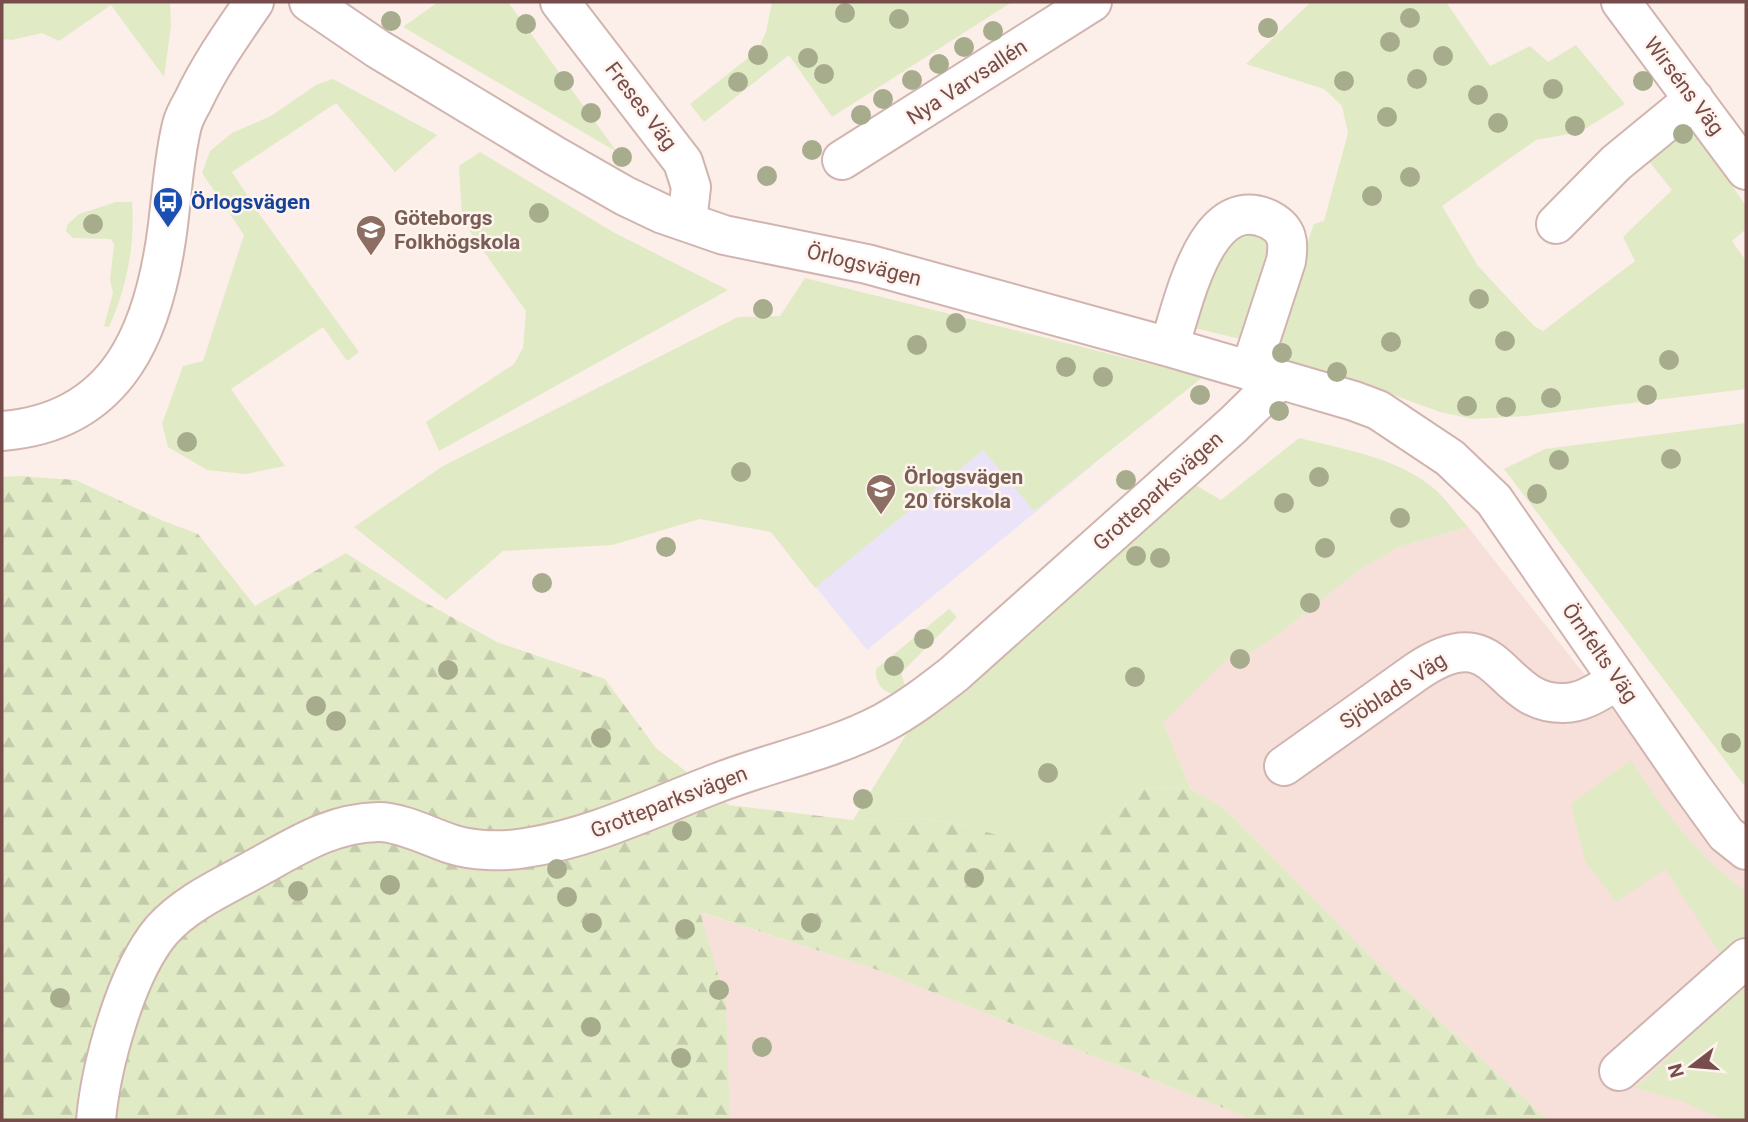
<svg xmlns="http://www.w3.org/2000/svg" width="1748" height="1122" viewBox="0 0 1748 1122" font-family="Roboto,sans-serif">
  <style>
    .residential { fill: #f6e0d9 }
    .education { fill: #ebe4f9 }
    .green { fill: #e0ebc6 }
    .forest { fill: url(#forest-firs) }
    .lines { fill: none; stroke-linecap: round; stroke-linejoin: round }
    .minor-casing { stroke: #d1b4b0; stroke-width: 42 }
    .minor { stroke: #fff; stroke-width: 38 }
    .tree { fill: #a7ad8c }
    .labels { text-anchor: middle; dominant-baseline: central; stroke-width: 5; stroke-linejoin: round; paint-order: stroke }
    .street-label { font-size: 21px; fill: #774d4b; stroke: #fff3ee }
    .transit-label { font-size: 21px; font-weight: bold; fill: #164399; stroke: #fff3ee; text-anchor: start }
    .education-label { font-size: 21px; font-weight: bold; fill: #785e54; stroke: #fff3ee; text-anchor: start }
  </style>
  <defs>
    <pattern id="forest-firs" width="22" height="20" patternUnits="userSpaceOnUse" patternTransform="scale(1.75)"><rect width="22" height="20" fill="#e0ebc6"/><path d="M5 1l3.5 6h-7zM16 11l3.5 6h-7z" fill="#c4cbac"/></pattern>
  </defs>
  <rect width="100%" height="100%" fill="#fceee8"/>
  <path class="residential" d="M1468,527L1738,869L1746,874V1120H1548L1380,966L1225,809L1190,788L1163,723L1236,650L1249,654L1280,633L1362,568L1399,547Z
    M699,912L872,968L1254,1120H730L725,1002Z"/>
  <path class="education" d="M870,382L1094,464L867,650L771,532L734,520Z"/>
  <path class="green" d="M2,2H170L171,26L164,77L111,5L59,41L42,33L12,40L2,39Z
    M438,2H508L617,152L403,27Z
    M772,2H1012L832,117L789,55L704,122L690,104L758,50L766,32Z
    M1311,2H1446L1490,66L1530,46L1548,62L1576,45L1625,104L1580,132L1536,140L1442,206L1478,266L1534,326L1543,331L1635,261L1623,237L1672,190L1643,154L1689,123L1746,206V229L1732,241L1746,261V389L1526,416L1473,419L1440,412L1358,382L1266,360L1314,224L1324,221L1348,133L1342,106L1324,89L1246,64Z
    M333,79L437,135L395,172L336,103L232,172L260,215L359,352L347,361L323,327L231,389L285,466L246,474L207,470L168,447L162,424L183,366L203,361L244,235L202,173L210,151L232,133L271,116L316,85Z
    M480,152L613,232L728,290L439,451L426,422L514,364L523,348L526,311L472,235L462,216L459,166Z
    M116,202H132C135,246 127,287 109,327L104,326L113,293L110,280L114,245L111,239L73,238L66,231L67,225L79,214Z
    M1237,226L1265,239C1278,266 1251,312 1240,339L1190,327L1216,245Z
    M805,278L1203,377L1034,511L983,450L815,588L771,532L700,519L612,545L503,551L446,600L354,527L443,466L738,317L780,316Z
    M1746,423V788L1504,469L1545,449Z
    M1299,438C1343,449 1394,457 1431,486C1445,497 1456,514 1468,527L1399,547L1362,568L1280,633L1249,654L1235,651L1163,723L1190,788L1143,789L1093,834L1027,845L970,827L924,818L853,820L912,725L1190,482L1221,500Z
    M949,609L957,617L901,673L905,686L893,694C881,691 875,682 876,669Z
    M1631,760C1661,808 1700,859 1746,892V940L1725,961L1665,869L1616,902L1585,861L1571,804Z
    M1746,983V1120H1725L1679,1100L1627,1086L1639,1085Z"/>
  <path class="forest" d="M19,476L76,480L161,520L198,534L255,606L346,553L417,598L497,642L605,679L656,748L729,805L853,820L923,818L970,827L1027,844L1093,834L1143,789L1190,788L1225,809L1380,966L1548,1120H1254L872,968L700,912L726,1002L730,1120H2V477Z"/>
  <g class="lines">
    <g class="minor-casing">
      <path id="minor" d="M309,2L378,49L555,156L625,196L663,214L724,235L867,264L1169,347L1354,401L1378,410L1450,458L1494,500L1692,787L1726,834L1746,850
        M560,2L683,162L691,187L687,222
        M1621,2L1746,170
        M842,160L1092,2
        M1556,224L1616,163L1694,99
        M1169,347C1183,307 1205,188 1270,220C1288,230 1289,242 1286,261L1250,371
        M2,431C120,422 155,329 168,225C172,192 174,157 182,125C184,117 189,108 193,101C210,65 232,34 254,2
        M1284,766L1416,672C1502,613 1496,705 1564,703C1584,703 1601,690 1618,680
        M1619,1071L1746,958
        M96,1120C101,1066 126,972 162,930C188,901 227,885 260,866C300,844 332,823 379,822C401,822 430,837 451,844C473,851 502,852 525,848C592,838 654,807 717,783C771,762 832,750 883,723C909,709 931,692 954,674L1233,425L1279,380"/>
    </g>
    <use href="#minor" class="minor"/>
  </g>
  <g class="tree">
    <circle cx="845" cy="13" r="10"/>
    <circle cx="1410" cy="18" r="10"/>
    <circle cx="899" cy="19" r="10"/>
    <circle cx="391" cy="21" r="10"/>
    <circle cx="526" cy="24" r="10"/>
    <circle cx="1268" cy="28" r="10"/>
    <circle cx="993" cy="31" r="10"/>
    <circle cx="1390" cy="42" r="10"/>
    <circle cx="964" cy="47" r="10"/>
    <circle cx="758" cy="55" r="10"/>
    <circle cx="1443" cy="56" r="10"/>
    <circle cx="808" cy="58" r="10"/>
    <circle cx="939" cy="64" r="10"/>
    <circle cx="824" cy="74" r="10"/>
    <circle cx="1417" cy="79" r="10"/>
    <circle cx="912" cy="80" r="10"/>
    <circle cx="564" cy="81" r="10"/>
    <circle cx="1344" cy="81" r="10"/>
    <circle cx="1643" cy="81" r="10"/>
    <circle cx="738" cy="82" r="10"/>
    <circle cx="1553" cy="89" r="10"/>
    <circle cx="1478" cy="95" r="10"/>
    <circle cx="883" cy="99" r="10"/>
    <circle cx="591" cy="113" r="10"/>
    <circle cx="861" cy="115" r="10"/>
    <circle cx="1387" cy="117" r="10"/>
    <circle cx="1498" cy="123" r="10"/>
    <circle cx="1575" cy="126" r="10"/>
    <circle cx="1683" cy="134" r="10"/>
    <circle cx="812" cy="150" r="10"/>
    <circle cx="622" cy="157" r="10"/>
    <circle cx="767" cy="176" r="10"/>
    <circle cx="1410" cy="177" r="10"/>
    <circle cx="1372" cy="196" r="10"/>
    <circle cx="539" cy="213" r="10"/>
    <circle cx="93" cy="224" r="10"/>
    <circle cx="1479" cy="299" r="10"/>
    <circle cx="763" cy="309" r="10"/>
    <circle cx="956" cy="323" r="10"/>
    <circle cx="1505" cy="341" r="10"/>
    <circle cx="1391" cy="342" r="10"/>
    <circle cx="917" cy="345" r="10"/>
    <circle cx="1282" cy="353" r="10"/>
    <circle cx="1669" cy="360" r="10"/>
    <circle cx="1066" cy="367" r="10"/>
    <circle cx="1337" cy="372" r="10"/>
    <circle cx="1103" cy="377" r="10"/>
    <circle cx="1200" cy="395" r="10"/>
    <circle cx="1647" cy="395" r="10"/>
    <circle cx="1551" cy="398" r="10"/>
    <circle cx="1467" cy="406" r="10"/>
    <circle cx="1506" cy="407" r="10"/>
    <circle cx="1279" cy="411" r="10"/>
    <circle cx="187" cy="442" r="10"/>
    <circle cx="1671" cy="459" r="10"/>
    <circle cx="1559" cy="460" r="10"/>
    <circle cx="741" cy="472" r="10"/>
    <circle cx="1319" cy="477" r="10"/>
    <circle cx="1126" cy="480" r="10"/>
    <circle cx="1537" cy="494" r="10"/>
    <circle cx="1284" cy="503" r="10"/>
    <circle cx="1400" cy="518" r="10"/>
    <circle cx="666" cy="547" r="10"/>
    <circle cx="1325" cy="548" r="10"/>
    <circle cx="1136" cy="556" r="10"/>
    <circle cx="1160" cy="558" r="10"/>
    <circle cx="542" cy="583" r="10"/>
    <circle cx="1310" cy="603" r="10"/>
    <circle cx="924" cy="639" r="10"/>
    <circle cx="1240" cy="659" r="10"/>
    <circle cx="894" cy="666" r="10"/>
    <circle cx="448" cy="670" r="10"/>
    <circle cx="1135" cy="677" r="10"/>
    <circle cx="316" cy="706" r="10"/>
    <circle cx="336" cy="721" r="10"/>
    <circle cx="601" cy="738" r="10"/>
    <circle cx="1731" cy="743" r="10"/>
    <circle cx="1048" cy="773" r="10"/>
    <circle cx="863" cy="799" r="10"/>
    <circle cx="682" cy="831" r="10"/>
    <circle cx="557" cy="869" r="10"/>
    <circle cx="974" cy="878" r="10"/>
    <circle cx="390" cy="885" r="10"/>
    <circle cx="298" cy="891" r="10"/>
    <circle cx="567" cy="897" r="10"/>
    <circle cx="592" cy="923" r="10"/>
    <circle cx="811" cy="923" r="10"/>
    <circle cx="685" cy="929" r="10"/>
    <circle cx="719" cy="990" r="10"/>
    <circle cx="60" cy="998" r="10"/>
    <circle cx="591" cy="1027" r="10"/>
    <circle cx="762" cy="1047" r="10"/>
    <circle cx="681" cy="1058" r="10"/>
  </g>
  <defs>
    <g id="bus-pin" transform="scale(1.575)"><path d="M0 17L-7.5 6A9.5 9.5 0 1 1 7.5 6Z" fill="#1a4fb4" stroke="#fff3ee"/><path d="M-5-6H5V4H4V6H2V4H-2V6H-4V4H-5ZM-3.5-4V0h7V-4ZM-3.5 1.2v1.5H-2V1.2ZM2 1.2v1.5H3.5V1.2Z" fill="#fff"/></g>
    <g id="university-pin" transform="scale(1.575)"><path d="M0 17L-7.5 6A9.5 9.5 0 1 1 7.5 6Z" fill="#8d6e63" stroke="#fff3ee"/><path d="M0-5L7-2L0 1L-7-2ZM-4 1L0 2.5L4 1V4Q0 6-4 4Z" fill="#fff"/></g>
    <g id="school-pin" transform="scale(1.575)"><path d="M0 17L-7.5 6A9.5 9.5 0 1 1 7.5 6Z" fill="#8d6e63" stroke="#fff3ee"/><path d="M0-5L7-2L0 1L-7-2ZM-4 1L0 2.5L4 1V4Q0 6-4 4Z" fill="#fff"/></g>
  </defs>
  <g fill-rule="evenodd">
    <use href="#bus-pin" x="168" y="202"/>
    <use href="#university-pin" x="371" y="230"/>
    <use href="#school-pin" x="881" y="489"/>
  </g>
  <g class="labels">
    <g class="street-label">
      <text transform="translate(967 82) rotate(-33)">Nya Varvsallén</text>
      <text transform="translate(1684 86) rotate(53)">Wirséns Väg</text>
      <text transform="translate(641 106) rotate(53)">Freses Väg</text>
      <text transform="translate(864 265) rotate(14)">Örlogsvägen</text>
      <text transform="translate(1158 491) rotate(-42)">Grotteparksvägen</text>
      <text transform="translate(1600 653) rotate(55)">Örnfelts Väg</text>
      <text transform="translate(1393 691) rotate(-33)">Sjöblads Väg</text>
      <text transform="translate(669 802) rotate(-21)">Grotteparksvägen</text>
    </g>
    <g class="transit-label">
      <text x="191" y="202">Örlogsvägen</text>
    </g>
    <g class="education-label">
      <text x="394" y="218">Göteborgs<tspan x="394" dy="24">Folkhögskola</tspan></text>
      <text x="904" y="477">Örlogsvägen<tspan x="904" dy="24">20 förskola</tspan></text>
    </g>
  </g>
  <rect width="1748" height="1122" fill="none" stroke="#774d4b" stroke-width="7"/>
  <g transform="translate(1692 1066) rotate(254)" stroke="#fff3ee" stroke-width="5" paint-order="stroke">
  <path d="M0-5L12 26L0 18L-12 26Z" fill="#774d4b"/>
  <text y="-10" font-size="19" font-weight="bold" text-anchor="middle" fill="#774d4b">N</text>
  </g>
</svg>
